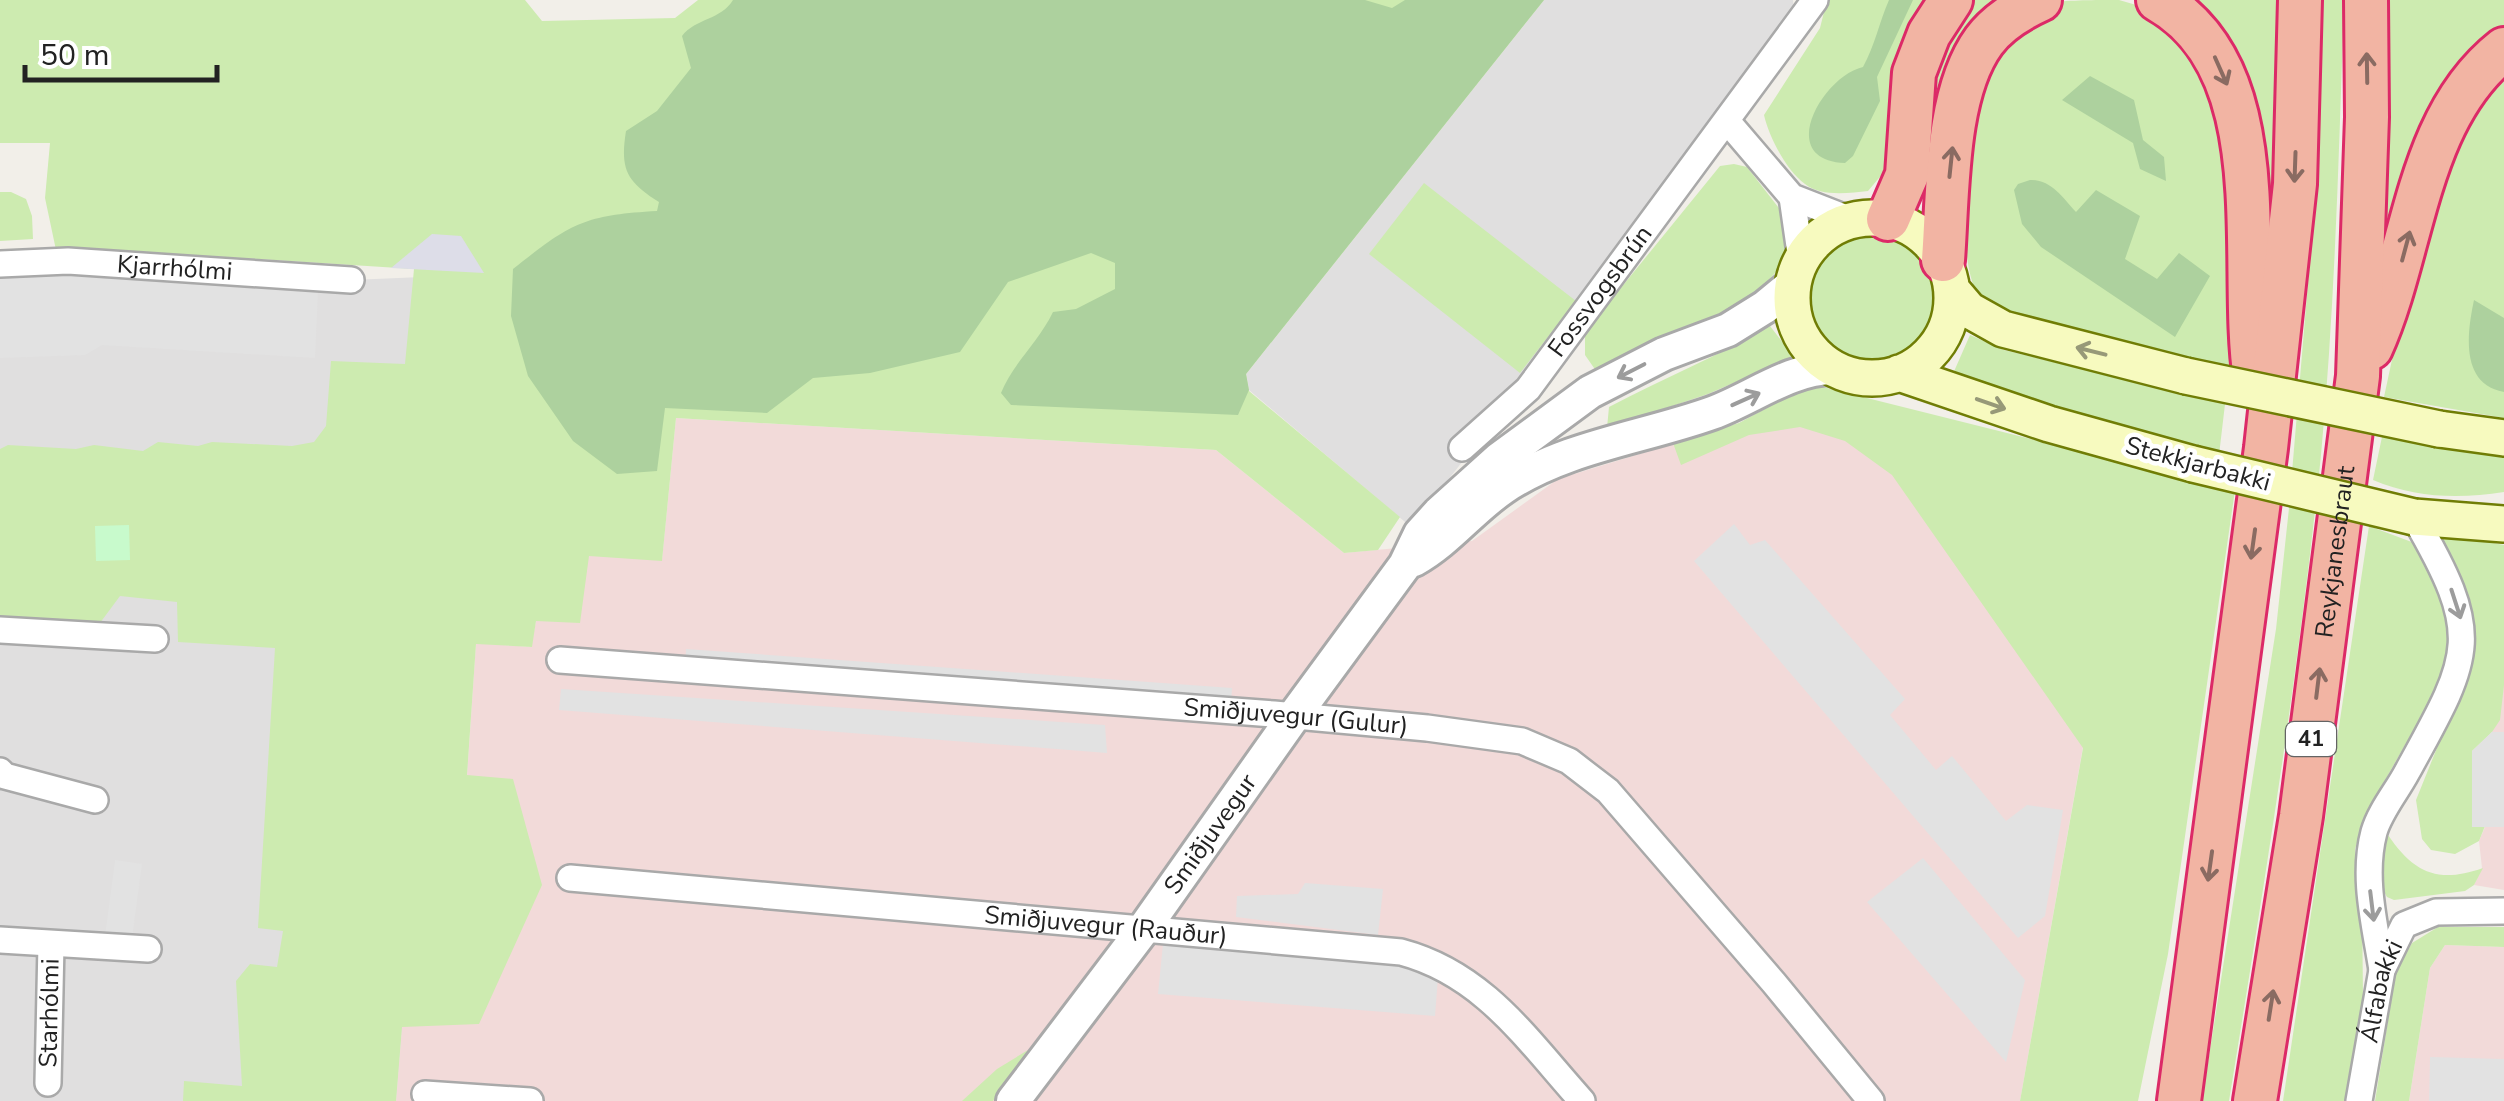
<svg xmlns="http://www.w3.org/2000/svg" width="2504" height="1101" viewBox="0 0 2504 1101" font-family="'Nunito Sans',sans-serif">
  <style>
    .residential { fill: #e0dfdf }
    .commercial { fill: #f2dad9 }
    .grass { fill: #cdebb0 }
    .forest { fill: #add19e }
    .park { fill: #c8facc }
    .parking { fill: #e2e2e2 }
    .plaza { fill: #dddde8 }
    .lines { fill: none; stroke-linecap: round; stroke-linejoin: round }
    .minor-casing { stroke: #a9a9a9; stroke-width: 30 }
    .tertiary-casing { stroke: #a9a9a9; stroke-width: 38 }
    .secondary-casing { stroke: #707d05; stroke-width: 40 }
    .trunk-casing { stroke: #dc2a67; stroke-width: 48 }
    .minor { stroke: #fff; stroke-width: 25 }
    .tertiary { stroke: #fff; stroke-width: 32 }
    .secondary { stroke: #f7fabf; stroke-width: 35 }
    .trunk { stroke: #f2b4a3; stroke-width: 42 }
    .secondary-bridge-casing { stroke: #707d05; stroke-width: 40; stroke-linecap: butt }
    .secondary-bridge { stroke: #f7fabf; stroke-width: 35 }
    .oneway { stroke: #8a6b62 }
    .oneway2 { stroke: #979978 }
    .oneway3 { stroke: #9c9c9c }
    .labels { text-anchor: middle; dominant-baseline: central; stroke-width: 9; stroke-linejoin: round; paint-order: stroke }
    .shield { fill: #fff; stroke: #646464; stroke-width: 2.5 }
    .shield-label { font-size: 22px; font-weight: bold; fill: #222 }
    .street-label { font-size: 25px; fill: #222; stroke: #fff }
  </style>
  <rect width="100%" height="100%" fill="#f2efe9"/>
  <path class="residential" d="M1544,0H1793L1794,12L1754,91L1411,527L1249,390L1246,374Z
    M0,264L351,280L493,274L467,775L402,1027L396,1101H0Z"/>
  <path class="commercial" d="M1818,399L2128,494L2020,1101H396L402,1027L467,776L476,643L531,647L536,621L588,555L662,560L676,418L1216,450L1344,553L1472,541L1558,479Z
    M2502,685H2504V890L2474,885L2482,868L2479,841L2485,827L2472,751L2492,732Z
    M2445,945L2504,947V1101H2409L2430,968Z"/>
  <path class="grass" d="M0,0H525L542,21L675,18L698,0H1544L1246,374L1249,391L1400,517L1378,550L1344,553L1216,450L676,418L662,561L589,556L580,623L536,621L532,647L476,644L467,775L513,779L542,885L479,1024L402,1027L396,1101H183L184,1081L242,1086L236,981L250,964L277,967L283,931L258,928L275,648L178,642L177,602L120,596L97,627L0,620V449L8,445L76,449L94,445L143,451L158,442L198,446L212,442L292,446L314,442L326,426L331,361L405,364L414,269L98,249L56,250L45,198L50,143H0Z
    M1827,0H1926L1898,55L1884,172L1868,191C1849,193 1821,197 1805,184C1786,170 1769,137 1764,115L1820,28Z
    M1975,0H1997L1958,43L1940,94L1929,89L1954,25Z
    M2119,0L2157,11L2191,39L2227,118L2240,368L2019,320C2005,314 1989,309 1979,296C1952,259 1966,93 1991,55C1996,48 2049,6 2057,2C2072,0 2102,0 2119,0Z
    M2184,0H2277L2272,222H2260Z
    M2317,0H2344C2339,152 2335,304 2321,455C2299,671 2264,886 2229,1101H2202L2276,629L2289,508L2312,236Z
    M2384,0H2504V35L2394,231L2378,228Z
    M2504,66V418L2384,397L2411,271L2436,176Z
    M1734,164L1747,167L1785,216L1789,243L1777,271L1747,303L1601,378L1585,355V332L1720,166Z
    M1424,183L1576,301L1520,373L1369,254Z
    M0,192H11L26,199L32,216L33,239L0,241Z
    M1810 297a63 63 0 1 1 126 0a63 63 0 1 1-126 0Z
    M1770,326L1794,357L1708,394L1607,428L1609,407C1662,379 1718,356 1770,326Z
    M1970,335L2004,350L2225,404L2219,455L1952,376Z
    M1811,384L2235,490L2168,954L2138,1101H2020L2083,748L1892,475L1845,441L1800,427L1749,435L1681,465L1673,443L1739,423Z
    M2383,432L2504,453V492C2459,499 2415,498 2373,480Z
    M2369,526L2417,544L2438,579L2450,632L2446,673L2367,812L2355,849L2362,904L2363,998L2346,1101H2283Z
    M2437,532L2504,545V685L2500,720L2492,732L2472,751L2485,826L2479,841L2455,854L2431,850L2422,839L2416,800L2470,666C2481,608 2461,583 2437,532Z
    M2388,835C2414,873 2438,884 2483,868L2474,885L2465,891L2394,900L2387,897C2375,877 2378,857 2388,835Z
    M2438,927H2504V947L2445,945L2430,968L2409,1101H2375L2396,971L2412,943Z
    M1028,1050L993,1101H962L997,1069Z"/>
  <path class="forest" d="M733,0H1365L1392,8L1405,0H1544L1246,374L1249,390L1238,415L1011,405L1001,393C1013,363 1038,343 1053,312L1076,309L1115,289V263L1091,253L1008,282L960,352L870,373L813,378L767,413L665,408L657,471L617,474L573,441L528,376L511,316L513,269C570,224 583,215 657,211L659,202C626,181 620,169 626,131L657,111L691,68L682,36C696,18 721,20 733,0Z
    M1889,0H1913L1877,77L1880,101L1853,156L1845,163C1774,160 1823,76 1863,67C1875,45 1879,23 1889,0Z
    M2090,76L2134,100L2143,140L2164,157L2166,181L2140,169L2133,143L2062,100Z
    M2030,180C2052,180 2062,197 2076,212L2096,190L2140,216L2125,259L2157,279L2179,253L2210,276L2175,337L2041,247L2022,224L2014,190L2018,184Z
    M2474,300L2504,318V392C2460,384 2467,333 2474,300Z"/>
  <path class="park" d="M129,525L130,560L96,561L95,526Z"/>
  <path class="parking" d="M72,271L318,290L315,358L102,345L85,355L0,358V274Z
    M1734,524L1750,545L1765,540L1905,699L1890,715L1936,770L1952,756L2006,821L2027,805L2063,810L2045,916L2018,938L1694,561Z
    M686,649L1232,688L1231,704L685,665Z
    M561,689L1105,725L1107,753L559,710Z
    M2492,732H2504V827H2472V751Z
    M1923,858L2025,980L2006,1062L1867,902Z
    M115,860L142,864L132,938L105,935Z
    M1305,883L1383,889L1378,935L1236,917L1237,896L1298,894Z
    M1163,944L1386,963L1438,977L1435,1016L1158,994Z
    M2430,1057L2504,1059V1101H2429Z"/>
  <path class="plaza" d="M432,234L461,236L484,273L391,268Z"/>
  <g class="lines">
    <g class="minor-casing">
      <g id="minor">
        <path d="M1727,121L1792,197L1851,220"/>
        <path d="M1792,197L1801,260"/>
        <path id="s1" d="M0,264L68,261L351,280"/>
        <path id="s2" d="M1462,448L1528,389L1815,0"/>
        <path d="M0,630L155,639"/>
        <path id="s3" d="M560,660L1274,714L1427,728L1522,741L1569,761L1608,791L1774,983L1871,1101"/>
        <path d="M0,771L5,776L95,800"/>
        <path id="s4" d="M570,878L1401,952C1484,974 1527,1040 1582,1101"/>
        <path d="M0,940L148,949"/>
        <path d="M2382,970C2375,925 2362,877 2374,832C2380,811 2397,791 2407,772C2472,654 2484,637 2414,517"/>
        <path id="s5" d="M48,1083L51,944"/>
        <path d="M425,1094L530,1101"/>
        <path id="s6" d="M2359,1101L2382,970L2404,925L2436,912L2504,911"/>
      </g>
    </g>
    <g class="tertiary-casing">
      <g id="tertiary">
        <path d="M1414,560C1448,541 1471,510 1503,488C1566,446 1642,438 1712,413C1751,399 1790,368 1833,368"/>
        <path id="s7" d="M1013,1101L1145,927L1294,716L1405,565L1420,534L1439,513L1499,459L1590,392L1664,354L1728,330L1765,307L1793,284"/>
      </g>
    </g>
    <g class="secondary-casing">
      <path id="secondary" d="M1792 298a80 80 0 1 1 160 0a80 80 0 1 1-160 0Z
        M1952,290L1969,310L2003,329L2186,376
        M1899,373L2049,424L2193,464
        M2439,429L2504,438
        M2414,517L2504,524"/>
    </g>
    <g class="trunk-casing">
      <g id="trunk">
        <path d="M2158,0C2281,70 2237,263 2255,379"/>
        <path d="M1888,219L1907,175L1914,73L1929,34L1951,0"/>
        <path d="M1943,260C1948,195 1945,94 1984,41C1998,22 2018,10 2040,0"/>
        <path d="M2371,348C2415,251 2415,119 2504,49"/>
        <path d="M2179,1101L2266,448L2295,184L2300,0"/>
        <path id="s8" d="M2255,1101L2301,816L2358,376L2367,117L2366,0"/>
      </g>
    </g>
    <use href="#minor" class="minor"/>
    <use href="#tertiary" class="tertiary"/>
    <use href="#secondary" class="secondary"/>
    <use href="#trunk" class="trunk"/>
    <g class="secondary-bridge-casing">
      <path id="secondary-bridge" d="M2186,376L2439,429
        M2193,464L2414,517"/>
    </g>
    <use href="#secondary-bridge" class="secondary-bridge"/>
  </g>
  <defs><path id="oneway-shaft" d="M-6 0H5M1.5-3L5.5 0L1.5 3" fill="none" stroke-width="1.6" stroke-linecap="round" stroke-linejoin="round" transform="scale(2.5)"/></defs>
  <g class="oneway">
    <use href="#oneway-shaft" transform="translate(2367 68) rotate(-91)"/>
    <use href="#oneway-shaft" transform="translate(2221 71) rotate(66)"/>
    <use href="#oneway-shaft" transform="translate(1951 162) rotate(-84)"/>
    <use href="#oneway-shaft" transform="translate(2295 167) rotate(92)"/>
    <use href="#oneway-shaft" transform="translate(2406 246) rotate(-75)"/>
    <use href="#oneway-shaft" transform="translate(2253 544) rotate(98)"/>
    <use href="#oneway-shaft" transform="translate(2318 683) rotate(-83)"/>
    <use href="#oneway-shaft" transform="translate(2210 866) rotate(98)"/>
    <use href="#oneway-shaft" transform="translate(2271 1005) rotate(-81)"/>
  </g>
  <g class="oneway2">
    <use href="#oneway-shaft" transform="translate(2091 351) rotate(-166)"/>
    <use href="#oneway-shaft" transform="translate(1991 404) rotate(19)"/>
  </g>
  <g class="oneway3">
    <use href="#oneway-shaft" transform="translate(1631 371) rotate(153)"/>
    <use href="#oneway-shaft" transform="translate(1746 399) rotate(-24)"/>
    <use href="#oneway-shaft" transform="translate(2456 604) rotate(72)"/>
    <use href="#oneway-shaft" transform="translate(2372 906) rotate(83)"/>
  </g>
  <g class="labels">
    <rect class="shield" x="2286" y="722" width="50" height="34" rx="8"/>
    <g class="shield-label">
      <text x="2311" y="739">41</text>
    </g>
    <g class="street-label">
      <text stroke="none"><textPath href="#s1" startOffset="175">Kjarrhólmi</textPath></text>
      <text stroke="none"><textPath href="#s2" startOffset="210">Fossvogsbrún</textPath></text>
      <text transform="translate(2198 464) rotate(15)">Stekkjarbakki</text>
      <text stroke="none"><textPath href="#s8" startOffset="555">Reykjanesbraut</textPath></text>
      <text stroke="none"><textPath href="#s3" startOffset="738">Smiðjuvegur (Gulur)</textPath></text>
      <text stroke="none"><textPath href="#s7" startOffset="332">Smiðjuvegur</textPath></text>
      <text stroke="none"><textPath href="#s4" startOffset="538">Smiðjuvegur (Rauður)</textPath></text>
      <text stroke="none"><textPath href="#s6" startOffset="112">Álfabakki</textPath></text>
      <text stroke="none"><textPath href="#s5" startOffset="70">Starhólmi</textPath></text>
    </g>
  </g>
  <path d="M25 65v15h192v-15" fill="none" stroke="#222222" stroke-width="5"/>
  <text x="40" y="65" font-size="30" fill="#222222" stroke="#ffffff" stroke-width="8" paint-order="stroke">50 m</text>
</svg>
